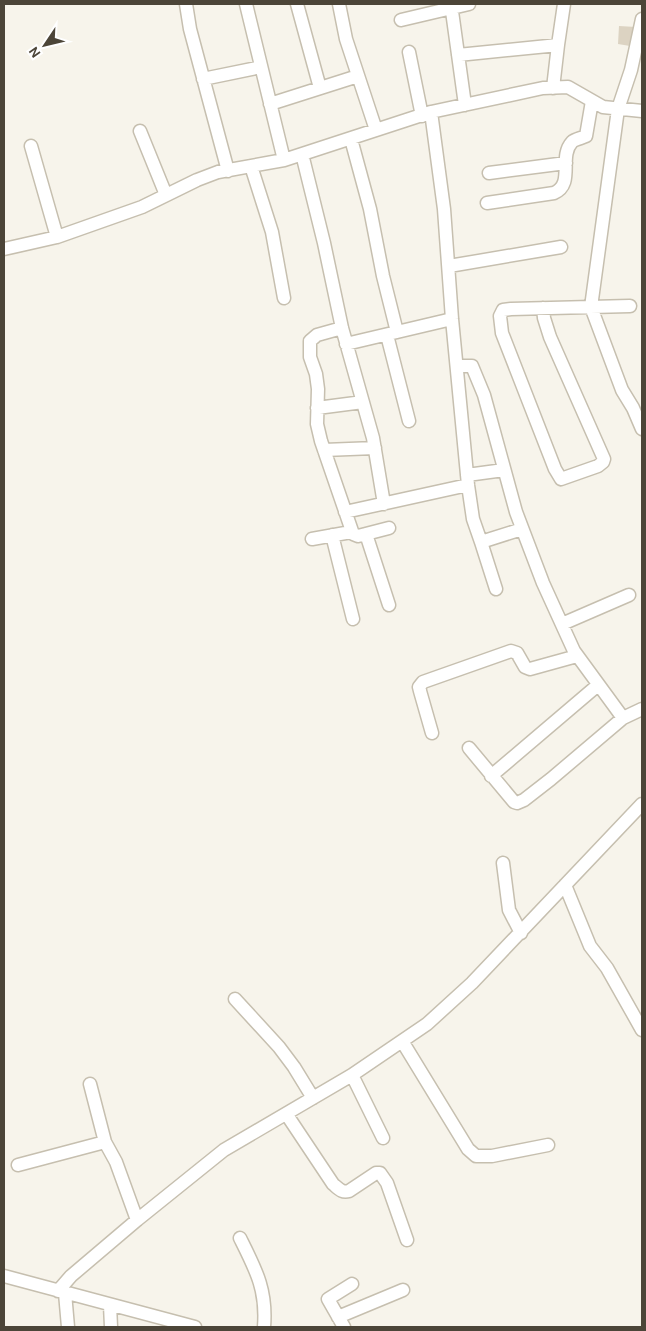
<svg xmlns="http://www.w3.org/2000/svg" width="646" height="1331" viewBox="0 0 646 1331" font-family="Karla,sans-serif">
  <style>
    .building { fill: #dcd3c2 }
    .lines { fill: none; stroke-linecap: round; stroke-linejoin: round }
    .minor-casing { stroke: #c6bfaf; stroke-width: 15 }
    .minor { stroke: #fff; stroke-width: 12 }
  </style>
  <rect width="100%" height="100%" fill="#f7f4eb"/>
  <path class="building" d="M619,26L636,27L635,39L631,40L630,46L618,44Z"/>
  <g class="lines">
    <g class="minor-casing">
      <path id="minor" d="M186,4L190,29L228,171
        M246,4L284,160
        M297,4L320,88
        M339,4L346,39L376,130
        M451,4L465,105
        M642,19L631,70L618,109L591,307L622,390L633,408L642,429
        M401,20L469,4
        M409,52L422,116
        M458,55L558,45
        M203,79L261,67
        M553,88L558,45L564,4
        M270,104L358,76
        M431,112L444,209L452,319L468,485L473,519L481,542
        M140,131L166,195
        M351,139L370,209L383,276L397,332
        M31,146L57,237
        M302,154L324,243L342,328L373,438L384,504
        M251,166L272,232L284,298
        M489,173L566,163
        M487,203L554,193C575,184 558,157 572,142C575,139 582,138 586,136L592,101
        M4,249L57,237L142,207L197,180L218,172L284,160L431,112L543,88L568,87L603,107L642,111
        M449,266L561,247
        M543,308L544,318L550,337L604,459L603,462L598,466L561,479L555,469L502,333L500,316L503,310L511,309L630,306
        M342,328L317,335L310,341V357L316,374L318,389L317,424L321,441L353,534L358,536L389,528
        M387,335L409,421
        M346,344L452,319
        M457,366H472L484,395L516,512L543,583L574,651L623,718L642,709
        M317,408L363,402
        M324,450L375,448
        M467,475L504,470
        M345,512L468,485
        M366,534L389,605
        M332,535L353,619
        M312,539L351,532
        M496,589L481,542L522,529
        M562,624L629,595
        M432,733L420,691L419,687L423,682L511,651L517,653L525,667L530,669L577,656
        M469,748L514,802L517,803L524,800L551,779L623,718
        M491,776L598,685
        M503,863L509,910L521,933
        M565,885L590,946L607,968L642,1030
        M235,999L279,1047L294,1067L313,1098
        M402,1041L468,1149L476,1156H492L548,1145
        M352,1075L383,1138
        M90,1084L105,1142L116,1162L137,1220
        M287,1115L333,1184C339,1189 342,1193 349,1191L376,1173H380L387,1183L407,1240
        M18,1165L105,1142
        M240,1238C256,1270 267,1290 264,1327
        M4,1276L195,1327
        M58,1291L71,1276L137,1220L224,1150L352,1075L427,1024L472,983L642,804
        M65,1293L68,1327
        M110,1305L111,1327
        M338,1317L403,1290
        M344,1327L328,1299L352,1284"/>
    </g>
    <use href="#minor" class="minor"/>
  </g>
  <rect width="646" height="1331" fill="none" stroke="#4c4538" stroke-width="10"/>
  <g transform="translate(45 45) rotate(235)" stroke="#ffffff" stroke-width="4" paint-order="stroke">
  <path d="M0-4L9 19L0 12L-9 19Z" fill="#4c4538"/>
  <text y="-8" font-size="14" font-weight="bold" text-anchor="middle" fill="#4c4538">N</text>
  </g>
</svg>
